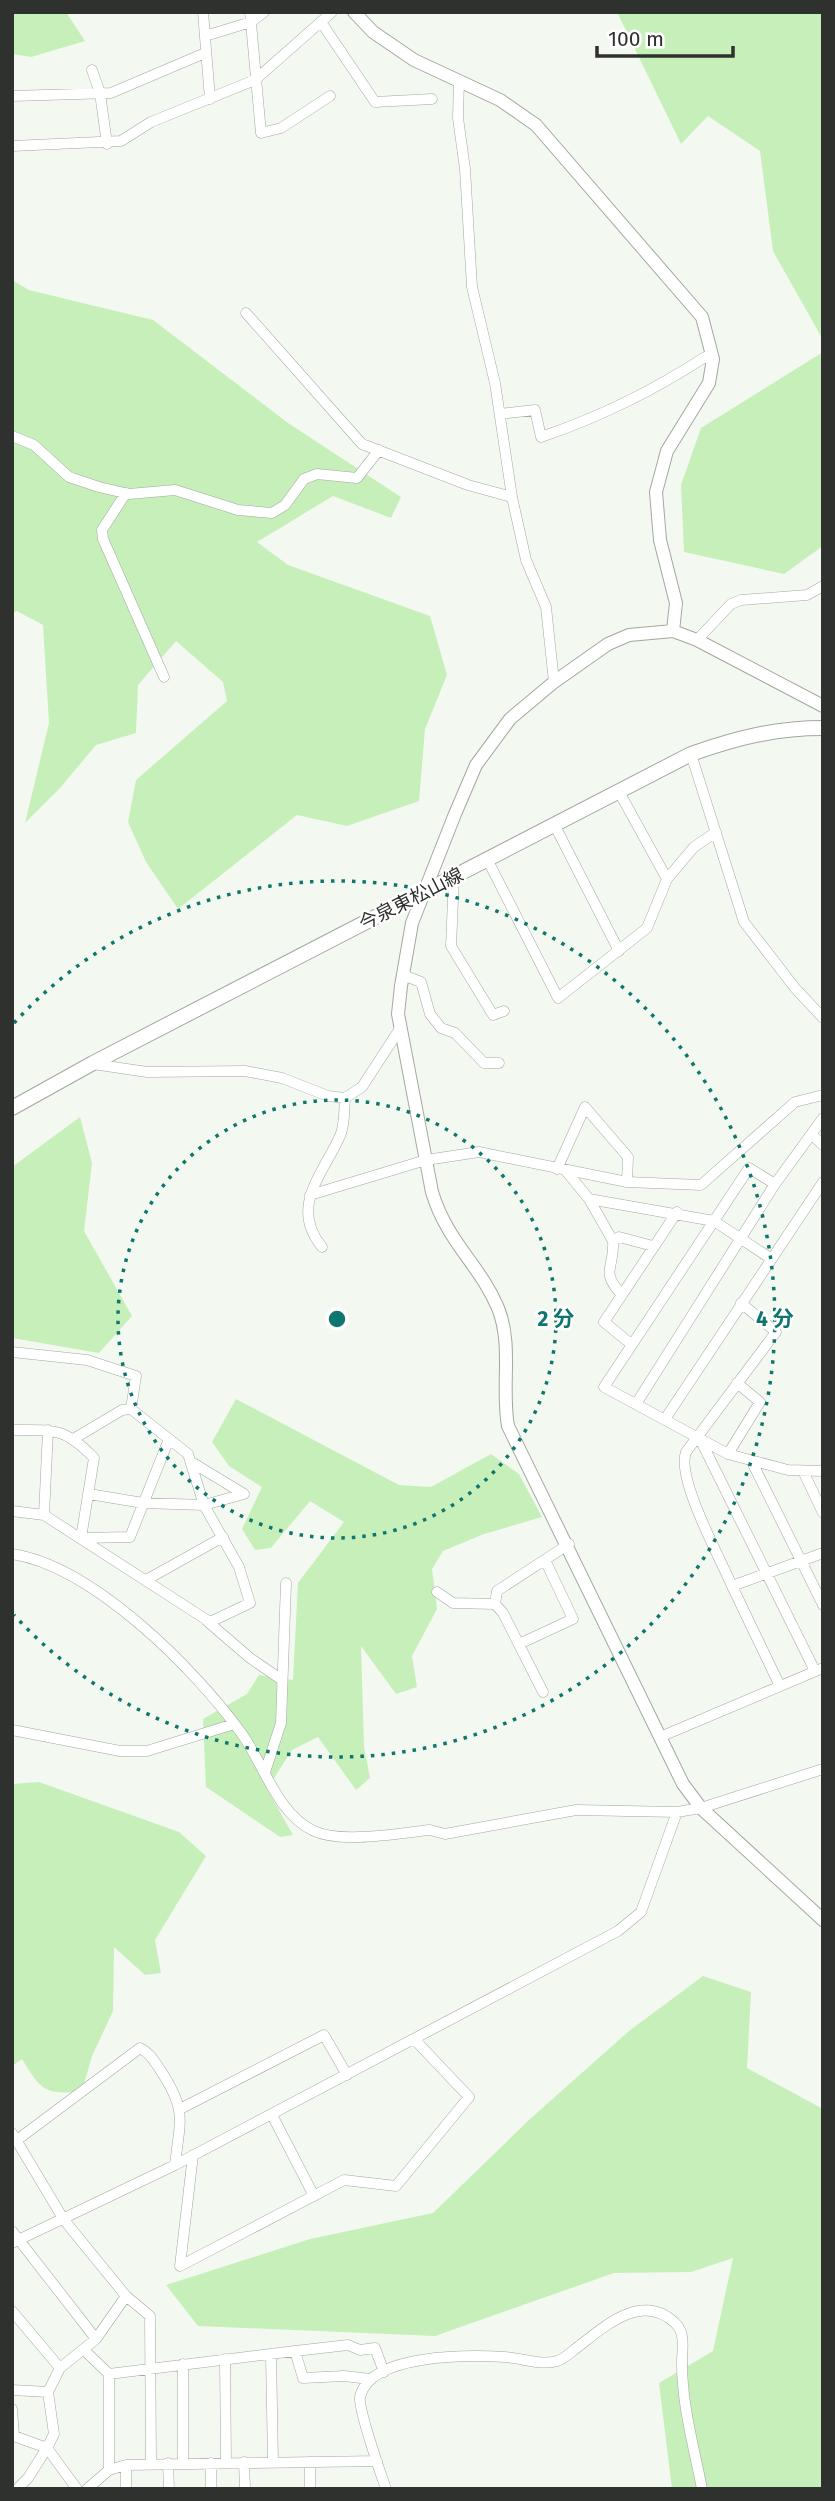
<svg xmlns="http://www.w3.org/2000/svg" width="835" height="2501" viewBox="0 0 835 2501" font-family="'Fira Sans','Noto Sans JP',sans-serif">
  <style>
    .green { fill: #c7efba }
    .lines { fill: none; stroke-linecap: round; stroke-linejoin: round }
    .minor-casing { stroke: #a2a8a0; stroke-width: 11 }
    .tertiary-casing { stroke: #a2a8a0; stroke-width: 14 }
    .secondary-casing { stroke: #a2a8a0; stroke-width: 16 }
    .minor { stroke: #fff; stroke-width: 10 }
    .tertiary { stroke: #fff; stroke-width: 12 }
    .secondary { stroke: #fff; stroke-width: 14 }
    .ring { fill: none; stroke: #0f766e; stroke-width: 3.5; stroke-dasharray: 3.5 7 }
    .labels { text-anchor: middle; dominant-baseline: central; stroke-width: 5; stroke-linejoin: round; paint-order: stroke }
    .street-label { font-size: 19px; fill: #2f312e; stroke: #fff }
    .centre { fill: #0f766e; stroke: #fff; stroke-width: 3.5 }
    .ring-label { font-size: 21px; text-anchor: middle; font-weight: bold; fill: #0f766e; stroke: #fff; stroke-width: 5; stroke-linejoin: round; paint-order: stroke }
  </style>
  <rect width="100%" height="100%" fill="#f3f9f1"/>
  <path class="green" d="M12,12H66L85,41L31,57L12,54Z
    M617,12H823V340L773,251L760,151L708,116L681,144Z
    M12,280L29,290L153,320L288,423L401,497L391,518L333,496L257,542L288,565L430,616L447,675L425,729L419,801L347,826L297,815L178,909L146,862L128,822L136,780L227,701L223,682L176,641L138,685L136,733L96,745L60,788L25,823L49,723L43,625L17,611L12,613Z
    M823,352V546L784,574L684,552L681,485L701,428Z
    M80,1117L92,1163L84,1231L132,1316L99,1353L12,1338V1167Z
    M236,1399L399,1485L431,1487L491,1454L519,1474L542,1517L484,1534L443,1551L432,1569L437,1609L412,1656L417,1687L396,1694L361,1646L364,1747L370,1778L356,1790L318,1737L292,1750L267,1789L293,1835L280,1837L206,1787L203,1719L247,1694L259,1675L293,1680L298,1583L344,1522L310,1501L271,1548L255,1550L242,1529L262,1487L229,1466L212,1442Z
    M39,1782L179,1832L206,1856L155,1940L161,1973L145,1975L114,1947L113,2011L92,2056L82,2091C45,2096 40,2089 22,2059L12,2066V1784Z
    M703,1976L751,1992L747,2068L823,2109V2489H672L659,2383L713,2351L733,2258L691,2272L614,2273L435,2336L198,2326L166,2285L310,2239L433,2213L530,2119L629,2031Z"/>
  <g class="lines">
    <g class="minor-casing">
      <path id="minor" d="M203,12L210,99
        M250,12L261,133L281,128L330,96
        M321,22L375,102L432,99
        M205,36L251,22L264,12
        M92,70L100,93L107,144
        M459,80L458,118L465,169L472,287L495,383L512,497L526,560L546,607L554,682
        M12,96L111,93L205,53
        M12,146L121,141L151,122L255,80L332,12
        M246,313L362,444L468,485L512,497
        M500,414L535,410L541,437C600,417 653,391 705,357L713,359
        M12,436L34,445L69,477L99,487L129,494L175,490L238,510L272,513L285,505L304,479L317,474L357,478L379,450
        M126,493L102,530L103,539L164,677
        M697,640L731,604L741,600L807,595L823,586
        M691,754L744,922L795,988L823,1018
        M618,790L667,879
        M554,824L619,951
        M487,859L558,998L647,928L667,879L694,847L716,832
        M454,876L451,946L493,1015L504,1011
        M403,975L421,982L430,1014L441,1028L455,1033L484,1063H499
        M93,1064L147,1072L245,1071L282,1078L328,1096L345,1098L362,1087L401,1027
        M812,1135L823,1145
        M557,1169L585,1107L628,1157L627,1182
        M566,1171L589,1199L613,1241L619,1237L653,1246
        M775,1184L749,1168L604,1387L728,1454L788,1470L823,1471
        M310,1195L426,1160L479,1152L627,1182L701,1185L795,1102L823,1095
        M589,1199L714,1221L770,1258
        M613,1241C615,1269 599,1270 622,1295
        M322,1247C289,1207 323,1174 340,1136C345,1125 344,1110 345,1098
        M741,1303L776,1332L686,1452C676,1478 720,1558 732,1586L823,1553
        M631,1344L604,1322L677,1212
        M12,1352L87,1360L136,1376L131,1409
        M636,1404L775,1184L823,1118
        M665,1419L823,1182
        M12,1430C54,1430 64,1427 94,1458L81,1538
        M701,1441L815,1671
        M728,1454L760,1402L737,1383
        M751,1460L823,1605
        M803,1471L823,1513
        M89,1494L143,1503L204,1505L244,1494L193,1463
        M12,1511L44,1515L210,1622L250,1603L239,1567L204,1505L188,1454L131,1409L122,1410L75,1438
        M44,1515L48,1430
        M82,1538L130,1537L169,1439
        M12,1554C93,1566 196,1670 242,1734C264,1765 278,1815 314,1831C342,1844 399,1833 430,1830L445,1834L576,1810L677,1812L701,1808L823,1769
        M146,1580L223,1537
        M732,1586L779,1684
        M437,1592L453,1603L495,1604L503,1613L543,1692
        M495,1604L497,1591L569,1544
        M207,1621L250,1658L282,1680
        M519,1644L573,1619L545,1560
        M12,1730L120,1751H147L234,1724
        M660,1737L823,1668
        M265,1772L281,1723L286,1583
        M180,2109L324,2035L347,2075
        M272,2115L314,2196
        M12,2133L64,2220L126,2296L150,2316L151,2463
        M17,2140L140,2048C150,2053 154,2061 161,2071C187,2111 180,2119 175,2165
        M193,2155L180,2266L344,2180L396,2186L469,2097L414,2039
        M12,2231L96,2339
        M12,2243L175,2165L618,1931L641,1912L677,1812
        M12,2311L60,2368
        M85,2351L109,2374V2470
        M295,2351L348,2345L360,2350L375,2348L384,2372
        M271,2355L273,2462
        M225,2359L226,2462
        M183,2364V2463
        M109,2374L295,2351L303,2378L344,2376L370,2379
        M12,2390L48,2392
        M12,2409L14,2436L47,2448L28,2478L17,2489
        M244,2462L245,2489
        M310,2462V2489
        M168,2463L169,2489
        M211,2463V2489
        M126,2465V2489
        M77,2489L47,2448L54,2434L48,2392L60,2368L96,2339L126,2296
        M87,2489L109,2470L126,2465L377,2461
        M386,2489C381,2475 358,2408 360,2397C370,2353 470,2355 505,2357C522,2358 541,2366 557,2361C565,2359 572,2351 579,2346C606,2325 643,2292 675,2323C686,2333 682,2349 682,2363C682,2406 694,2447 702,2489"/>
    </g>
    <g class="tertiary-casing">
      <path id="tertiary" d="M354,12L373,32L414,60L500,100L536,125L702,317L713,359L709,383L667,451L656,492L660,540L676,603L673,631
        M823,706L697,640L673,631L629,635L608,644L554,682L510,719L476,765L455,814L412,923L401,986L398,1014L432,1192C447,1242 480,1265 498,1308C513,1345 501,1387 508,1426L683,1784L701,1808L823,1920"/>
    </g>
    <g class="secondary-casing">
      <path id="secondary" d="M12,1108L93,1063L691,754C736,738 775,728 823,728"/>
    </g>
    <use href="#minor" class="minor"/>
    <use href="#tertiary" class="tertiary"/>
    <use href="#secondary" class="secondary"/>
  </g>
  <g class="ring">
    <circle cx="337" cy="1319" r="219"/>
    <path d="M14 1023A438 438 0 1 1 14 1615"/>
  </g>
  <g class="labels">
    <g class="street-label">
      <text transform="translate(411 899) rotate(-27)">今泉東松山線</text>
    </g>
  </g>
  <circle cx="337" cy="1319" r="10" class="centre"/>
  <g class="ring-label">
    <text x="556" y="1326">2 分</text>
    <text x="775" y="1326">4 分</text>
  </g>
  <rect width="835" height="2501" fill="none" stroke="#2f312e" stroke-width="28"/>
  <path d="M597 46v10h136v-10" fill="none" stroke="#2f312e" stroke-width="3.5"/>
  <text x="608" y="46" font-size="21" fill="#2f312e" stroke="#ffffff" stroke-width="5" paint-order="stroke">100 m</text>
</svg>
